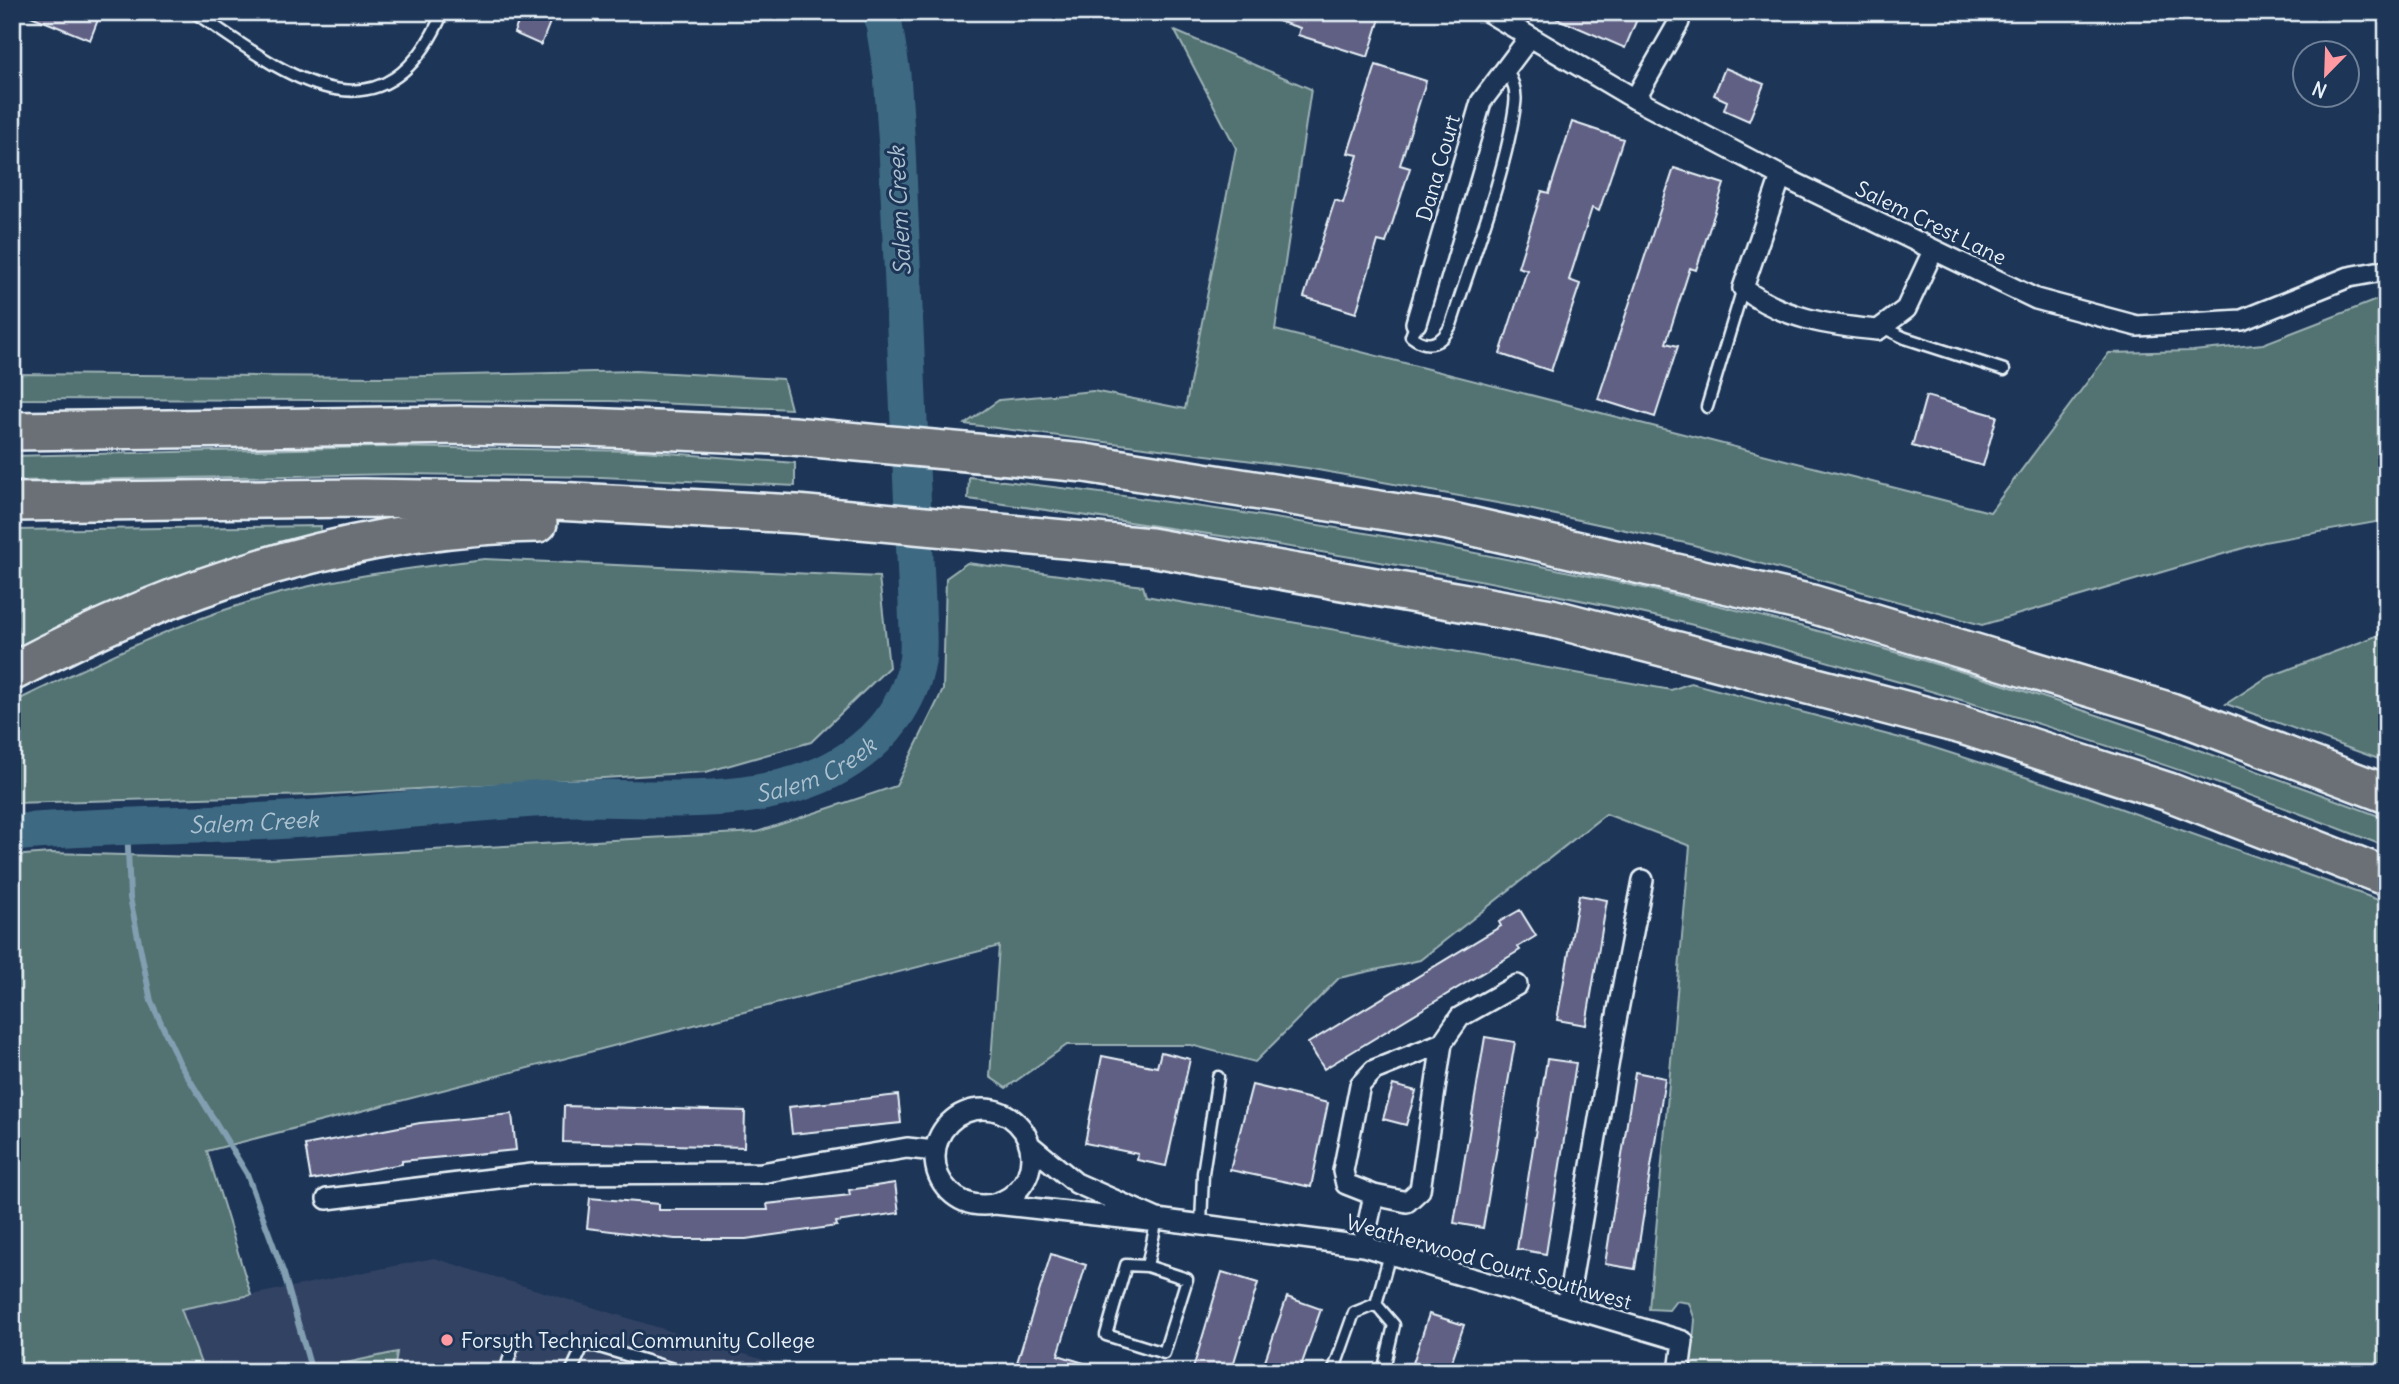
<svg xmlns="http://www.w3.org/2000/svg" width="2399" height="1384" viewBox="0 0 2399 1384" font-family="Delius,sans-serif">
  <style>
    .built { fill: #314264 }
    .green { fill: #527272; stroke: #9db2b5; stroke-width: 2 }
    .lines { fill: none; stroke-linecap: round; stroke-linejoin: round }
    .stream { stroke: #829fb2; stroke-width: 6 }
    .river { stroke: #3e6983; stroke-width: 37 }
    .building { fill: #616184; stroke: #e8f1f8; stroke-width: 2 }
    .lane-casing { stroke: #e8f1f8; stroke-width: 15 }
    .street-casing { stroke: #e8f1f8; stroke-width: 24 }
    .highway-casing { stroke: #e8f1f8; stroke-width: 42 }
    .lane { stroke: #1d3557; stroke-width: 10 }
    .street { stroke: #1d3557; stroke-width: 19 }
    .highway { stroke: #6b6f75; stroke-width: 37 }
    .poi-dot { fill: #ff9aa2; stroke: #1d3557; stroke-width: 2.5 }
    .labels { text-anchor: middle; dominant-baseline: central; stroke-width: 6; stroke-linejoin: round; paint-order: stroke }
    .street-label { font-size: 21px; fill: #e8f1f8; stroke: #1d3557 }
    .poi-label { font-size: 21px; fill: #e8f1f8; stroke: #1d3557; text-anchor: start }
    .water-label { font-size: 23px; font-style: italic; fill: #acc1cf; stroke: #1d3557 }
  </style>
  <rect width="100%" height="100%" fill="#1d3557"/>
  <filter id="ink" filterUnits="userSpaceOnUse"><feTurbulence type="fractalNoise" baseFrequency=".0143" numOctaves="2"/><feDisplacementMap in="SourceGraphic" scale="14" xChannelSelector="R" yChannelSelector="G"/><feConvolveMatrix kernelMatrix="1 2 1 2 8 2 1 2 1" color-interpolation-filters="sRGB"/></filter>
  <g filter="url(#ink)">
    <path class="built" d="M434,1258L803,1372H204L181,1309Z"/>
    <path class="green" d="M1175,31L1311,89L1275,330L1990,512L2109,353L2193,351L2263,344L2387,296V520L2264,542L1982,625L1690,544L1519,507L1307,468L965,424L999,400L1093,391L1185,409L1236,148Z
      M635,371L783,379L791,409L611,401L12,399V374L384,377Z
      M378,447L643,451L795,463V486L601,477L402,474L12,481V456Z
      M969,477C1300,514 1630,572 1949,668C2097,712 2243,765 2387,819V847C2218,780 2046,723 1871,674C1805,655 1738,635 1672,620C1439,567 1204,532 968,499Z
      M321,526L320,538L12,657V530Z
      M484,559L879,577L889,667L811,742L706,772L315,795L12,803V703L18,700C91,665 165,628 243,604C321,579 403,569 484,559Z
      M967,563L1143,586L1146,596L1671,690L1691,683L1919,743L2091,798L2387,903V1372H1690L1695,1320L1689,1303L1676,1301L1669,1310L1649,1309L1690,846L1606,814L1420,960L1339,978L1255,1062L1191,1045H1067L1006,1088L990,1077L999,946L207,1151L251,1295L181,1309L204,1372H12V856L50,853L270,859L757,832L896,786L943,690L946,578Z
      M2387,632V762L2226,704L2266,678Z
      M397,1352L394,1372H304Z"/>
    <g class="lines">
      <path class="stream" d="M127,824L130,898L151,1001L179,1062L247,1174L284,1274L312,1372"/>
      <path class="river" id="s1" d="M12,833C109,824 206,826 303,819C380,813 457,804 534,799C632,793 765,817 850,759C883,737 910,702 917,662C920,643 917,622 917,603L897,148L892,74L882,12"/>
    </g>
    <path class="building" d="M21,12H101L90,40Z
      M522,12H554L541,45L514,33Z
      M1263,12H1382L1368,57L1298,35L1300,28L1262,16Z
      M1542,12H1640L1625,48Z
      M1376,65L1426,81L1400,165L1410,168L1386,243L1378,241L1356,313L1304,297L1335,200L1343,203L1358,155L1348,153Z
      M1725,68L1764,84L1749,121L1724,110L1727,101L1714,95Z
      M1572,122L1623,139L1599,211L1592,208L1569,280L1580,284L1551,371L1500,354L1527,270L1518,267L1542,191L1549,193Z
      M1674,168L1724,184L1696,270L1690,268L1666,343L1678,346L1655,417L1598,399Z
      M1926,396L1997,416L1983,466L1912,446Z
      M1579,895L1607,900L1586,1025L1557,1020Z
      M1520,910L1536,936L1518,947L1520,950L1324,1069L1308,1043L1501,926L1499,922Z
      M1485,1037L1515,1042L1483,1228L1454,1223Z
      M1161,1052L1190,1059L1166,1166L1137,1160L1138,1154L1085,1143L1102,1056L1157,1067Z
      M1547,1059L1576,1063L1546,1254L1517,1249Z
      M1635,1072L1665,1078L1635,1269L1605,1264Z
      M1252,1085L1328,1103L1311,1187L1230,1170Z
      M1393,1085L1416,1091L1406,1125L1383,1119Z
      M898,1095L901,1123L792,1134L789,1107Z
      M564,1106L745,1111L744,1147L563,1142Z
      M512,1114L516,1150L402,1161V1164L311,1180L305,1145L420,1123Z
      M895,1183L899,1213L836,1222L837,1226L746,1239H675L587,1228L590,1198L659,1204V1210H768L767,1204L850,1195L849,1190Z
      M1051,1254L1086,1265L1058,1355L1100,1368L1099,1372H1014Z
      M1222,1272L1258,1283L1231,1372H1192Z
      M1287,1297L1321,1309L1299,1372H1261Z
      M1429,1314L1464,1325L1448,1372H1410Z"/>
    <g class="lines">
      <g class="lane-casing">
        <path id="lane" d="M194,12C282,72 382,154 443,12
          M1416,323L1411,336C1429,350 1442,343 1451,325C1472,258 1506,173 1515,105C1517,92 1513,80 1506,69
          M1882,327L1905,338L2004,370
          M1707,407L1743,288
          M1201,1225L1203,1173L1218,1077
          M1147,1266L1126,1265L1106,1335L1164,1353L1187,1279L1147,1266L1157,1219
          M1376,1304L1394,1325L1383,1372
          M1376,1304L1390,1254
          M505,1372L514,1342
          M571,1372L583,1346H596L683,1372
          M1333,1372L1354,1313L1376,1304"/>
      </g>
      <g class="street-casing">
        <path id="street" d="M1488,12L1635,99L1781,176L2036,299L2137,326L2242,320L2349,277L2387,270
          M1635,99L1679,22L1678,12
          M1781,176L1743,288C1780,318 1832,326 1878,330L1906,309L1933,251
          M1416,323L1481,102L1529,38
          M935 1157a48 48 0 1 1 96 0a48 48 0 1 1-96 0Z
          M1030,1145L1076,1183L1157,1219L1363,1246L1683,1341L1679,1372
          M1374,1195L1346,1184L1343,1171L1360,1085L1374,1070L1442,1043
          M327,1199L532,1174L761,1173L907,1148L935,1151
          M995,1204L1149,1221
          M1363,1246L1374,1195L1407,1202L1420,1190L1442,1043L1460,1017L1517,985
          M1567,1306L1614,1031L1643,880"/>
      </g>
      <g class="highway-casing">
        <path id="highway" d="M12,431L465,425L586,427L793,436L1085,463L1448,521L1812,604L2171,712L2387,794
          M12,502L362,498L556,501L796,514L1150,547L1551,618L1962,725L2169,792L2387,877
          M12,672C176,585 351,527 538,523"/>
      </g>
      <use href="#lane" class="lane"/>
      <use href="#street" class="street"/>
      <use href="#highway" class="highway"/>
    </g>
  </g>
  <circle class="poi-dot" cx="447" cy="1340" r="7"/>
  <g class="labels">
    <g class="street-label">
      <text transform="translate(1438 168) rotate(-74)">Dana Court</text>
      <text transform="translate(1931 223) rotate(26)">Salem Crest Lane</text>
      <text transform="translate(1489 1262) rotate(16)">Weatherwood Court Southwest</text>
    </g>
    <g class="poi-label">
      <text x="461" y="1340">Forsyth Technical Community College</text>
    </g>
    <g class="water-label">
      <text transform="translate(899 211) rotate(-93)">Salem Creek</text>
      <text stroke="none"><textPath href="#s1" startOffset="810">Salem Creek</textPath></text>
      <text stroke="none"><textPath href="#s1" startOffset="242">Salem Creek</textPath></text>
    </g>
  </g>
  <rect width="2399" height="1384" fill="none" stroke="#1d3557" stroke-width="42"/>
  <rect x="21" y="21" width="2357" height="1342" fill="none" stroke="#e8f1f8" stroke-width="2.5" filter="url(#ink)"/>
  <g transform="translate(2326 74) rotate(203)"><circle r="33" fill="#1d3557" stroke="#6e8097" stroke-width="2"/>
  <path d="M0-5L12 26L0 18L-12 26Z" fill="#ff9aa2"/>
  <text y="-10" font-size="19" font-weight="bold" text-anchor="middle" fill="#e8f1f8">N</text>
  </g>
</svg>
